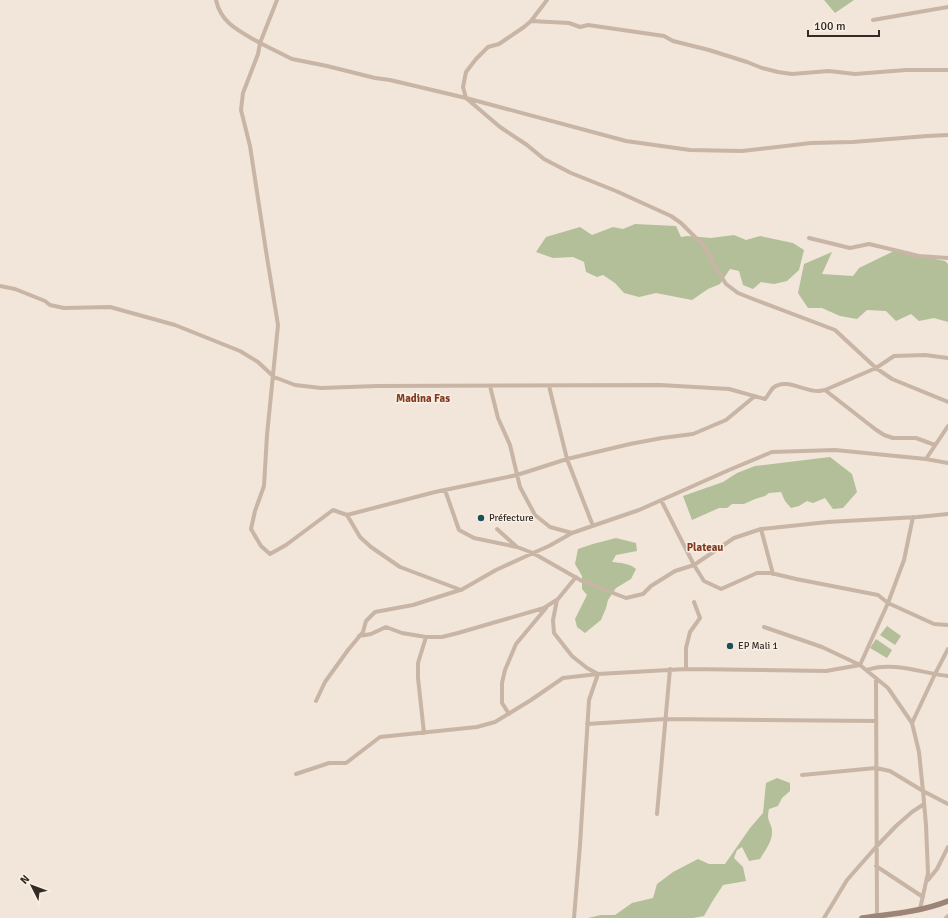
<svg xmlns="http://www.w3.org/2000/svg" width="948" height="918" viewBox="0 0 948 918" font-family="Signika,sans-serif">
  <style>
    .green { fill: #b2bf99 }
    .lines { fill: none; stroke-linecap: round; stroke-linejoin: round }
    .street { stroke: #c8b5a5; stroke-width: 4 }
    .secondary { stroke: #9c8476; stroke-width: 5.5 }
    .poi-dot { fill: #1d5055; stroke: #f9f0e5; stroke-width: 1.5 }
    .labels { text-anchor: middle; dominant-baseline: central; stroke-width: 3; stroke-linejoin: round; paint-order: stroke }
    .poi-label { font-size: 10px; fill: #342b26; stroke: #f9f0e5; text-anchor: start }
    .neighbourhood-label { font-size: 11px; font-weight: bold; fill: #823921; stroke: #f9f0e5 }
  </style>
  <rect width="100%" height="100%" fill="#f1e6d9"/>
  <path class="green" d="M824,0H854L835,13Z
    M635,224L676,226L681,237L688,236L711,238L734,235L746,240L760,236L793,243L804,250L799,270L787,281L774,284L761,282L753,289L743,285L739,271L730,269L720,284L708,289L692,300L656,293L639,297L624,293L615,283L603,275L597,277L586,272L584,262L573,257L553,258L536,252L546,237L580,227L592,235L613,227L623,229Z
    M894,251L945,261L948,264V322L934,318L919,321L911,314L896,321L886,311L867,310L857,319L840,316L822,308H808L798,293L804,264L832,252L822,274L853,276L859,268Z
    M830,457L852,474L857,492L843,508L833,509L825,498L813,503L807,501L799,506L791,508L785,501L781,492L769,493L765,496L755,499L744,504H732L727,508H719L692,520L683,496L723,482L737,473L755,466Z
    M616,538L636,543L637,551L616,555L612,562C621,563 629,563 636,569L631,579L616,588L608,600L606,608L601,620L585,633L577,627L575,619L587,595L582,589V576L575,564L578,549L593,544Z
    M887,626L901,636L895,645L880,635Z
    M876,639L892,650L887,658L870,648Z
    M777,778L790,783V791L782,798L778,806L769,809C766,822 771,821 772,830C773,841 765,850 760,859L749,861L742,847L737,850L734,858L743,867L746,881L723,885L712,902L704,916L693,918H588L601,915H615L632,903L653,898L657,884L673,872L698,859L709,864H725L750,828L763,813L766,783Z"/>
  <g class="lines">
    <path class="street" d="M216,0C221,24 241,32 260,43L277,0
      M873,20L948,7
      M531,21L547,0
      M948,70H906L855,74L829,71L792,74L778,72L762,68L747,62L709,50L673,41L664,36L588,25L580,27L569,23L531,21L524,27L499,44L488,47L476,59L466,72L463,87L466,98L626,141L690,150L742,151L811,143L853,142L927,136L948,135
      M809,238L850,248L869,244L919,256L948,258
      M0,286L15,289L45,301L50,305L64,308L110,307L175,325L240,351L258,362L274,377L295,385L321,388L377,386L660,385L729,389L765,399C768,396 770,391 773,388C785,377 805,392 819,391C821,391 823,390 825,390L876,368L894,356L925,355L948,358
      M490,386L498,418L510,445L520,487L535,515L550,527L572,533
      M549,386L567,459L593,526
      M825,390L875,429L884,435L893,438H916L935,445
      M948,402L892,379L876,368L835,330L753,299L738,293L726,284L714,265L705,247L681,223L671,216L616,191L571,173L544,159L527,145L500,127L466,98L390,80L375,78L327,66L292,59L260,43L258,54L243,93L241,110L250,146L266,251L278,325L267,435L264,486L255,511L251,529L261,546L270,554L286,545L333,510L347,515L360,537L371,547L400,567L461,590L496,570L533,553L549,546L572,533L639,510L729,470L772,452L835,450L926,459L948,463
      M926,459L948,426
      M445,490L459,530L474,538L517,547
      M661,500L694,565L704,581L721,589L757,573H771L796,579L878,595L888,603L934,624L948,625
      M347,515L435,492L517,475L567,459L630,444L662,438L693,434L726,420L755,396
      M497,529L517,547L533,553L582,581L626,598L643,594L651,586L675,571L694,565L734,538L761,529L828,522L918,517L948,514
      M761,529L773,574
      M557,600L553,620L554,633L572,656L587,668L598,674L589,700L580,845L574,918
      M764,627L822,647L860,665L888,688L912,723L919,752L923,791L926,825L928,873L920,909
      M359,636L371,634L386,627L402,633L426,637H442L458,633L544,608L558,599L576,577
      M686,669V648L690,632L700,618L694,602
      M867,670C892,661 922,673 948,676
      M876,678L877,916
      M316,701L325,682L348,650L363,632L366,621L375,612L413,605L460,590
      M509,714L502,703V683L505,670L516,644L546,608
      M912,723L935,674L948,649
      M587,724L666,719L876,721
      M424,733L418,678V663L426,637
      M296,774L329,763H346L380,737L477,727L495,722L531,700L563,678L598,674L686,669L826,671L860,665L888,603L904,560L913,517
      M802,775L876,768L890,771L923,791L948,804
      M657,814L670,669
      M876,866L923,897
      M928,880L937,869L948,847
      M824,918L847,880L876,847L896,826L912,812L924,804
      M946,918L948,916"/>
    <path class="secondary" d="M862,918C891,914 920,912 948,901"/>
  </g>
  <g class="poi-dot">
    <circle cx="481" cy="518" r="4"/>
    <circle cx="730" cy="646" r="4"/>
  </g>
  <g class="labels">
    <g class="poi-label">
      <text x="489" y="518">Préfecture</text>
      <text x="738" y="646">EP Mali 1</text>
    </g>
    <g class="neighbourhood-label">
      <text x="423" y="398">Madina Fas</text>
      <text x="705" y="547">Plateau</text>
    </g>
  </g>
  <g transform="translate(32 886) rotate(312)" stroke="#f9f0e5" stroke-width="3" paint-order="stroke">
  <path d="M0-3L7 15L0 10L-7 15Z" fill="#342b26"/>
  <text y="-6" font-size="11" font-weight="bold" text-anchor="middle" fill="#342b26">N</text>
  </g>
  <path d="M808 30v6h71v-6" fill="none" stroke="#342b26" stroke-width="2"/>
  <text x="814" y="30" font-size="12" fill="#342b26" stroke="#f9f0e5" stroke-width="3" paint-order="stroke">100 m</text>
</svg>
